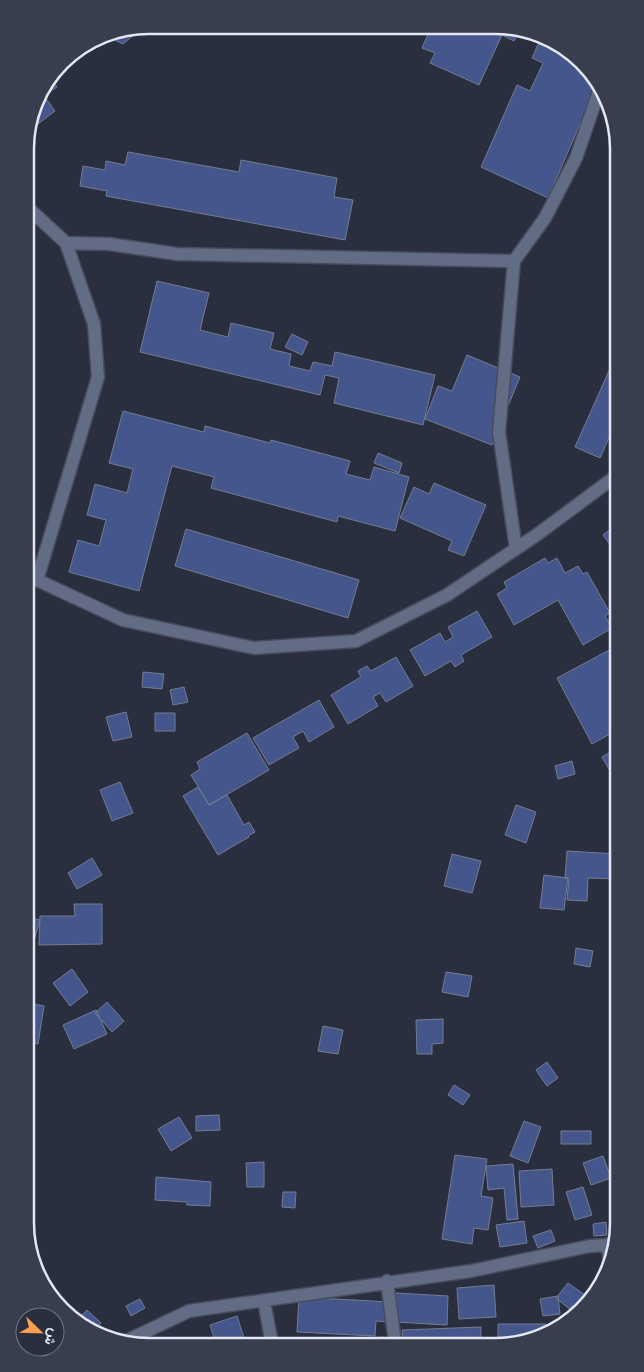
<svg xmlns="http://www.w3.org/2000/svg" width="644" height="1372" viewBox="0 0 644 1372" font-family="Cabin,Vazirmatn,sans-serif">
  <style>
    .building { fill: #45568d; stroke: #747c8f }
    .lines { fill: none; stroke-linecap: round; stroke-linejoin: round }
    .minor-casing { stroke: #474c5c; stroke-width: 15 }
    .minor { stroke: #636c85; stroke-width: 12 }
    .rim { fill: none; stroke: #e3e7f2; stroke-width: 2.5 }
  </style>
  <rect width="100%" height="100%" fill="#292f3f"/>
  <path class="building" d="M139,27L141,29L123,44L102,34Z
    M431,27H519L520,28L514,41L502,35L479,85L430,63L435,53L422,48Z
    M541,38L577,56L596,87L548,198L481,167L517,85L530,91L543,63L532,58Z
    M50,78L57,87L44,96L55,111L34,127L30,122L38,94Z
    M128,152L239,172L241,160L337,178L334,197L353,200L345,240L106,196L107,191L80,186L83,166L105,170L106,161L125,165Z
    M157,281L209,293L200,330L228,337L231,323L274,333L270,349L291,354L289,366L310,371L313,362L332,366L335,352L435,375L423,425L334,403L339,378L325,375L320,395L140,352Z
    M292,334L308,342L302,355L285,347Z
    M467,355L520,377L492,445L425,419L438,386L452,391Z
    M616,355V422L600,458L575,447Z
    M123,411L204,432L205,426L270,443L271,440L350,461L346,474L370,480L374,467L409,477L395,531L338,516L337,522L211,488L214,477L172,466L139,591L69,572L78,540L99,546L106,520L87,515L95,484L127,493L133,469L109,463Z
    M378,453L402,463L399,473L374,463Z
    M434,483L486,505L464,556L448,550L452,541L400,518L414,487L429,494Z
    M616,525V553L603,535Z
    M186,529L359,580L348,618L175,566Z
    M545,558L548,563L557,558L565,573L578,566L583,574L587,572L610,613L605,616L612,628L583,645L558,600L514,625L497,594L507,588L504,582Z
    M477,611L492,637L461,655L464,661L455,667L451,661L425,676L410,650L440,633L445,642L453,637L448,627Z
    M615,647L617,650V730L592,744L557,678Z
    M396,657L413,686L386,702L380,693L373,697L378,706L348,724L331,695L361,677L358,671L367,666L371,671Z
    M143,672L164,674L162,689L142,687Z
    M184,687L188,702L173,705L170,690Z
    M319,700L334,727L309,742L303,731L293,737L299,748L269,765L253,738Z
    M126,712L132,737L113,741L106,717Z
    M155,713H175V731H155Z
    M247,733L269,770L209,805L191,775L200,769L197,762Z
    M617,748V783L602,757Z
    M572,761L575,774L558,779L555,766Z
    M120,782L133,813L112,821L100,790Z
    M198,787L209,805L227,795L244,825L249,822L255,832L248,836L249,837L218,855L183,796Z
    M516,805L536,812L526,843L505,835Z
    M567,851L617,854V879L588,878L587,901L567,900L569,878H565Z
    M452,854L481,861L472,893L444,886Z
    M92,858L102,875L77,889L68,873Z
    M544,875L568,878L564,910L540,908Z
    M74,904H102V944L39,945L40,916H75Z
    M28,917L40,920L33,944L28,943Z
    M576,948L593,951L590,967L574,964Z
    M618,953V969L610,959Z
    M72,969L88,992L70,1006L53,983Z
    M446,972L472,976L468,997L442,992Z
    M107,1002L124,1021L112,1032L95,1013Z
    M28,1003L44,1006L38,1044L29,1042Z
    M96,1010L107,1034L74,1049L63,1025Z
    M443,1019V1043L432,1044V1054H417L416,1020Z
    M323,1026L343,1030L338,1054L318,1051Z
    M547,1062L558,1078L547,1086L536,1070Z
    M454,1085L470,1095L463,1105L448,1095Z
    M219,1115L220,1130L196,1131V1116Z
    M179,1117L192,1138L171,1151L158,1129Z
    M524,1121L541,1127L528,1163L510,1156Z
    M561,1131H591V1144H561Z
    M455,1155L487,1159L481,1196L493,1198L488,1230L474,1228L472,1244L442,1239Z
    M603,1156L611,1178L591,1185L583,1163Z
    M264,1162V1187H247L246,1163Z
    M513,1164L518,1219L507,1220L504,1188L488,1190L486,1166Z
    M552,1169L554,1205L521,1207L519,1171Z
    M156,1177L211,1182L210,1206L187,1205V1202L155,1200Z
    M583,1187L592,1215L575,1220L566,1192Z
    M283,1192H296L295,1208L282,1207Z
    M524,1221L527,1243L500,1247L496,1225Z
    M606,1222L607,1235L594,1236L593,1224Z
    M551,1230L555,1241L538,1248L533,1236Z
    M568,1283L585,1295L572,1311L556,1298Z
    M494,1285L496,1317L459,1319L457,1288Z
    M396,1293L448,1296L447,1325L395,1322Z
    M558,1296L560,1314L543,1316L540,1299Z
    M299,1297L390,1302L389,1322L376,1321L375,1336L297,1332Z
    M140,1299L145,1308L131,1316L126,1306Z
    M87,1310L101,1323L94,1330L76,1321Z
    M237,1316L246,1344H216L210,1325Z
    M498,1324H546V1331L527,1343H498Z
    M481,1327V1343H403L402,1330Z
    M383,1337L384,1343L363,1344L362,1340Z"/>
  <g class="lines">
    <g class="minor-casing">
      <path id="minor" d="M26,206L66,243L109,244L177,254L514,261
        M516,549L499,432L514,261L545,218L576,158L599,91
        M27,561L37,580L123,620L254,648L356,641L447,595L538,534L616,476
        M37,580L98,377L94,324L66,243
        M607,1245L611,1265
        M387,1281L395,1343
        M264,1301L272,1344
        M122,1343L189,1311L471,1271L590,1246L607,1245L616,1241"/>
    </g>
    <use href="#minor" class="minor"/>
  </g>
  <path d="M0 0H644V1372H0ZM149 34H495A115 115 0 0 1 610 149V1223A115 115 0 0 1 495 1338H149A115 115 0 0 1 34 1223V149A115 115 0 0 1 149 34Z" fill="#383e4d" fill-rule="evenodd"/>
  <path class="rim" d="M149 34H495A115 115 0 0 1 610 149V1223A115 115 0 0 1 495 1338H149A115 115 0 0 1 34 1223V149A115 115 0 0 1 149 34Z"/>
  <g transform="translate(40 1332) rotate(113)"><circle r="24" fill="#292f3f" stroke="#737987"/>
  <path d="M0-4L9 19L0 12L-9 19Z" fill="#fa9f4f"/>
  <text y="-8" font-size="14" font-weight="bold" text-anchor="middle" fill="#e3e7f2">ش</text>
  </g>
</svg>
